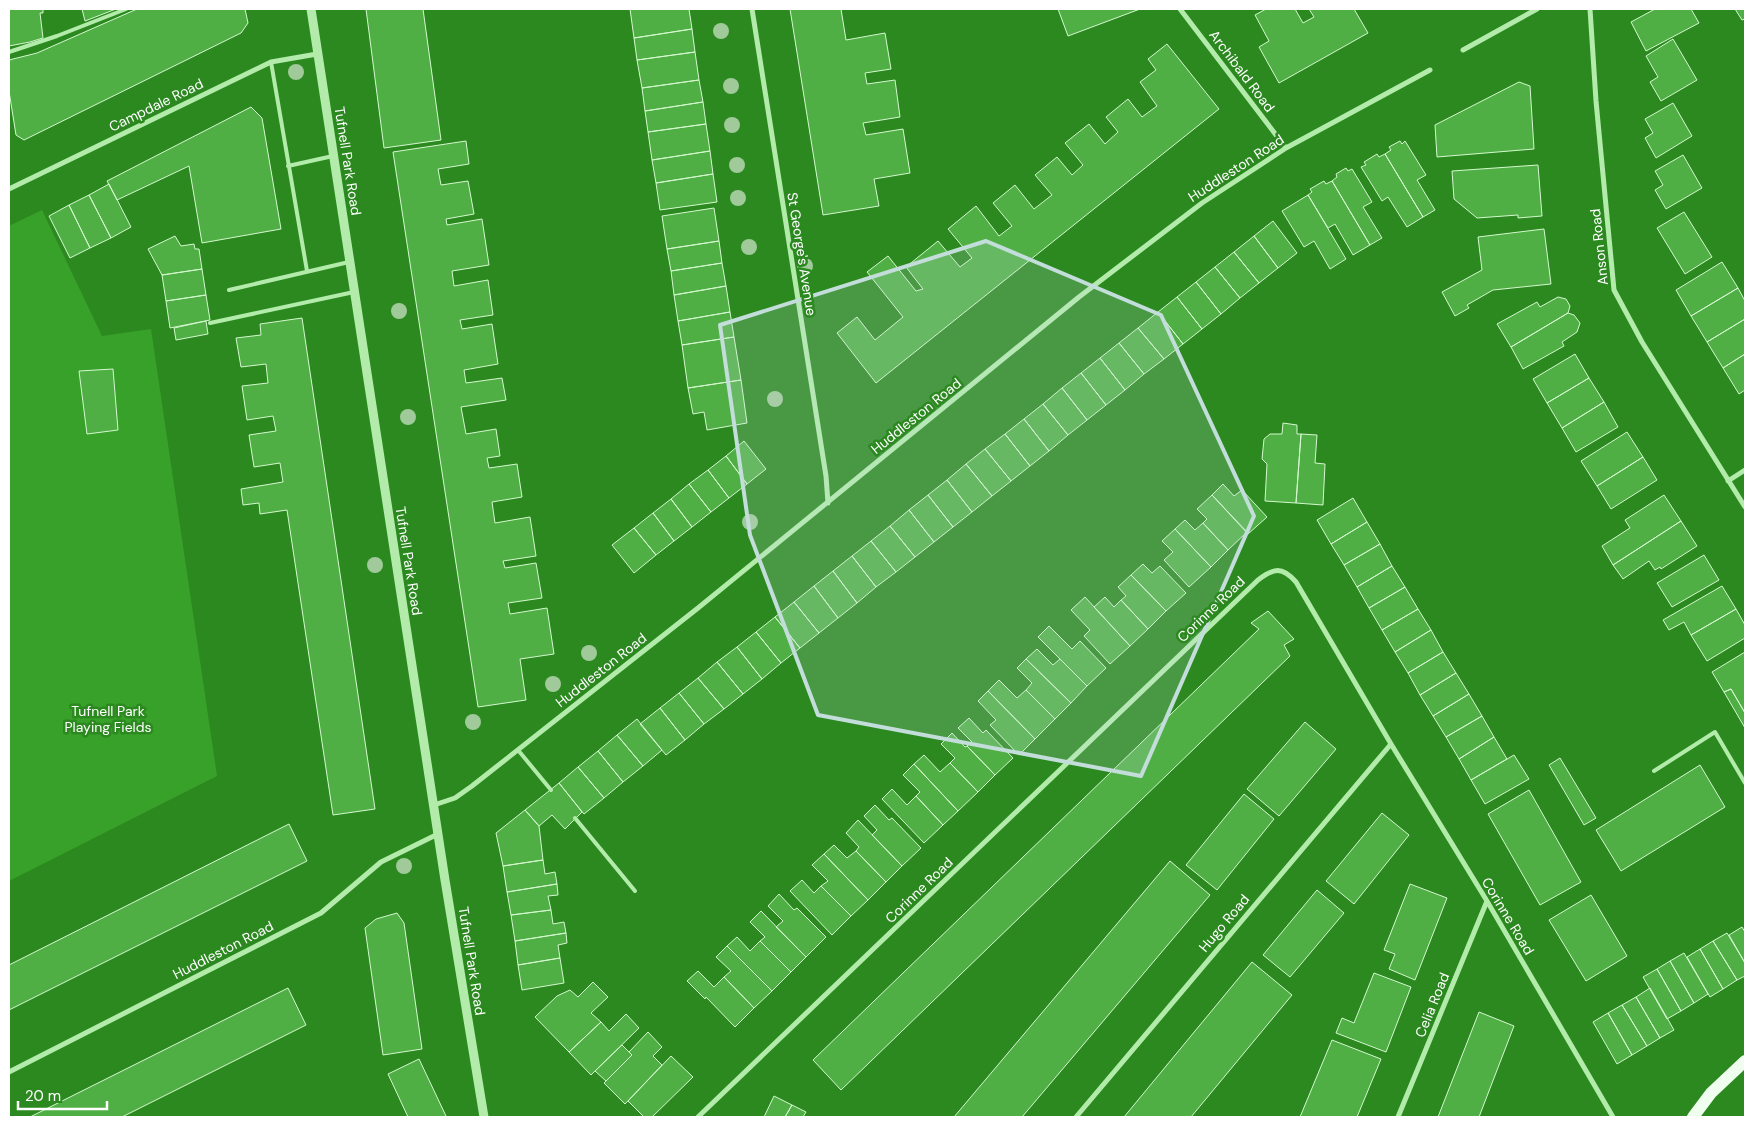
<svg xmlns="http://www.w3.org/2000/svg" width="1754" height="1126" viewBox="0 0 1754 1126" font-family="'DM Sans',sans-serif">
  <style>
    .green { fill: #38a129 }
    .building { fill: #50af44; stroke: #d4f8cf }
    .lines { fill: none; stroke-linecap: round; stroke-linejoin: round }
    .service { stroke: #b2ebaa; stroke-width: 4 }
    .minor { stroke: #b2ebaa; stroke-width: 5 }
    .tertiary { stroke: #b2ebaa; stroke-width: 9 }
    .primary { stroke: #f0feef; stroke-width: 12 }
    .tree { fill: #a0ca9a }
    .marked { fill: #c3dddb; fill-opacity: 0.2; stroke: #c3dddb; stroke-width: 4; stroke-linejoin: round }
    .labels { text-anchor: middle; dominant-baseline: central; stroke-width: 5; stroke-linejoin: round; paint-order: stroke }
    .street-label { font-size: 14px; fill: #fff; stroke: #2b891f }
    .park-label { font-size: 14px; fill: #fff; stroke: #2b891f }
  </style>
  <rect width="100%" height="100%" fill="#2b891f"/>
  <path class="green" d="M42,210L102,336L151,329L217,776L9,881V226Z"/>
  <path class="building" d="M9,9H43V13H40L43,38L30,42L9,46Z
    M82,9H116L85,21Z
    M137,9H245L248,23L241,33L24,140L16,135L9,91V60L37,53Z
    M366,9H423L441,140L384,148Z
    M630,9H689L692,29L634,38Z
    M790,9H841L846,40L885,33L891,69L865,73L867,84L895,80L900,117L863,123L866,135L903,129L910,173L874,179L879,206L823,215Z
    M1058,9H1140L1068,36Z
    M1266,9H1295L1303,23L1314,17L1309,9H1354L1368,33L1279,83L1259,47L1269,41L1255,15Z
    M1655,9H1691L1699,23L1646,51L1631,22Z
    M1735,9H1745V19L1742,20Z
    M692,29L695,52L637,60L634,38Z
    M1673,39L1697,80L1661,101L1650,82L1658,77L1646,56Z
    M1167,44L1219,109L876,383L837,333L857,317L875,340L903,317L867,272L888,256L916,291L923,289L906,267L938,241L960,267L972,258L948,229L976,206L999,236L1012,226L993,203L1015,185L1034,209L1052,195L1035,175L1057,157L1072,175L1083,165L1065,143L1089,124L1105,144L1118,132L1106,117L1128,99L1142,117L1157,106L1140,82L1156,70L1148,59Z
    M695,52L699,80L642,88L637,60Z
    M699,80L703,102L645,111L642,88Z
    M1519,82L1530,86L1534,149L1437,157L1435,125Z
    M703,102L706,124L648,132L645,111Z
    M1673,103L1692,136L1656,158L1645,138L1653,133L1645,119Z
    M251,107L262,118L281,229L202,243L189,166L117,200L107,181Z
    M706,124L710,151L652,160L648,132Z
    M466,141L469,164L438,169L441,185L468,181L474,214L446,219L447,225L482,219L489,265L452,271L454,286L488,280L493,315L460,320L462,329L492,324L498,364L464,370L466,383L502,378L506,400L461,407L466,434L496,429L500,456L487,458L489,468L517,464L522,497L492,502L495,523L530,517L536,556L503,561L505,568L536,563L542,598L508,603L510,614L547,608L554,654L520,659L526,700L478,707L393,152Z
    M1400,141L1402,144L1405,141L1426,175L1417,180L1435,210L1423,217L1385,154L1391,150L1389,147Z
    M710,151L713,174L656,183L652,160Z
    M1377,154L1379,157L1385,154L1423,217L1407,227L1388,197L1382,201L1361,167L1366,165L1364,162Z
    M1683,155L1702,188L1666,209L1655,190L1663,185L1655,171Z
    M1538,165L1542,216L1518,218V215L1477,218L1454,199L1452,171Z
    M1346,168L1348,171L1352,169L1372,202L1363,207L1382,238L1370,245L1332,181L1337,177L1336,174Z
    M713,174L717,202L660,210L656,183Z
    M1324,181L1326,184L1332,181L1370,245L1353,255L1335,224L1328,228L1308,195L1312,192L1310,189Z
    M109,184L131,227L111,238L89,195Z
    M89,195L111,238L90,248L69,205Z
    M1308,195L1346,259L1330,269L1314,241L1304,247L1282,211Z
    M69,205L90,248L70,258L49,216Z
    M714,208L719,241L667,249L662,216Z
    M1684,212L1712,257L1685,274L1657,228Z
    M1273,221L1297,253L1278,268L1254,236Z
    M1544,229L1551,284L1493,290L1467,305L1469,308L1455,316L1442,292L1482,270L1478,237Z
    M175,236L181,246L194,244L195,249H199L202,269L162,275L148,249Z
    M1254,236L1278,268L1259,283L1234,252Z
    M719,241L722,263L671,271L667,249Z
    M1234,252L1259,283L1240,298L1215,267Z
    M1722,262L1738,288L1691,316L1676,290Z
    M722,263L726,286L674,295L671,271Z
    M1215,267L1240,298L1221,314L1196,282Z
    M202,269L206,295L166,301L162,275Z
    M1196,282L1221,314L1202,329L1177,297Z
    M726,286L730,312L678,321L674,295Z
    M1738,288L1745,301V319L1707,342L1691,316Z
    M206,295L210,320L170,328L166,301Z
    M1177,297L1202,329L1183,344L1158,312Z
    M1558,297L1566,299L1570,306L1568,313L1511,347L1497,324L1537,302L1540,307Z
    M730,312L734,337L682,345L678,321Z
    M1158,312L1183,344L1164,359L1138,328Z
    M1568,313L1574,315L1580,323L1577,332L1562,342L1564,346L1523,369L1511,347Z
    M302,318L375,809L333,815L287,510L260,514L259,503L243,505L241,489L283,482L280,463L254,467L249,435L276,431L273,416L247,420L242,386L268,383L266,364L241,367L236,338L261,335L260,324Z
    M1745,319V354L1723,368L1707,342Z
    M206,321L208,334L176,340L174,328Z
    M1138,328L1164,359L1144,374L1119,343Z
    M734,337L741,380L688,388L682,345Z
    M1119,343L1144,374L1125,390L1100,358Z
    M1575,354L1589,378L1547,403L1533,379Z
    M1745,354V390L1739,394L1723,368Z
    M1100,358L1125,390L1106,405L1081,373Z
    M113,369L118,430L87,434L79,371Z
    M1081,373L1106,405L1087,420L1062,388Z
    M1589,378L1604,402L1562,428L1547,403Z
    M741,380L747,423L707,430L704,412L693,414L688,388Z
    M1062,388L1087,420L1068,435L1043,404Z
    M1604,402L1618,427L1576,452L1562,428Z
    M1043,404L1068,435L1049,451L1024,419Z
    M1024,419L1049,451L1030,466L1005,434Z
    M1283,423L1297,425V434H1301L1296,503L1265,501L1267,464L1262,459L1264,439L1270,434H1282Z
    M1627,432L1643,457L1597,486L1581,461Z
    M1005,434L1030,466L1011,481L985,449Z
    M1301,434L1317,435L1315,463L1325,464L1323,505L1296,503Z
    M744,441L766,469L747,484L726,456Z
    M985,449L1011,481L992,496L966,464Z
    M726,456L747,484L729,498L708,470Z
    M1643,457L1657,480L1611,509L1597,486Z
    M966,464L992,496L972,512L947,480Z
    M708,470L729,498L711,512L689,484Z
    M947,480L972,512L953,527L928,495Z
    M689,484L711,512L692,527L671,499Z
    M1223,484L1234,496L1242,490L1267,517L1248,534L1212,495Z
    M928,495L953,527L934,542L909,510Z
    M1212,495L1247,532L1228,550L1203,523L1207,519L1197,509Z
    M1664,495L1681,521L1613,565L1602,546L1630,528L1625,520Z
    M1353,498L1367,522L1331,544L1317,520Z
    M671,499L692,527L674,541L653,513Z
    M909,510L934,542L915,557L890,526Z
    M653,513L674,541L656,555L634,528Z
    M1185,520L1195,530L1203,523L1228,550L1211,567L1175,529Z
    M1681,521L1697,546L1661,569L1660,567L1655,570L1649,561L1623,579L1613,565Z
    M1367,522L1380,544L1344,565L1331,544Z
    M890,526L915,557L896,572L871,541Z
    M634,528L656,555L634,573L612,545Z
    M1175,529L1211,567L1189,587L1164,560L1173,552L1162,541Z
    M871,541L896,572L876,587L852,556Z
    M1380,544L1392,566L1357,587L1344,565Z
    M1704,555L1719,580L1672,607L1657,583Z
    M852,556L876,587L857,603L833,571Z
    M1143,564L1152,573L1160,566L1186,593L1166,611L1131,575Z
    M1392,566L1405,587L1369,608L1357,587Z
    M833,571L857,603L838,618L814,586Z
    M1131,575L1166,611L1148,629L1121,600L1126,596L1118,587Z
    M814,586L838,618L819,633L794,602Z
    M1722,586L1736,609L1691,635L1684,622L1669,630L1663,620Z
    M1405,587L1418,609L1382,630L1369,608Z
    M1085,597L1130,646L1110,664L1084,636L1090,630L1071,610Z
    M1105,597L1114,607L1121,600L1148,629L1130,646L1094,607Z
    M794,602L819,633L800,648L775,617Z
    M1418,609L1431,630L1395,652L1382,630Z
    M1736,609L1745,625V638L1707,661L1691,635Z
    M1268,611L1294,639L1284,645L1290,656L841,1090L813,1060L1259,629L1251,623Z
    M775,617L800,648L781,663L756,632Z
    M1049,626L1072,649L1080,641L1106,668L1087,686L1038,637Z
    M1431,630L1443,652L1408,673L1395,652Z
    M756,632L781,663L762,679L737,647Z
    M737,647L762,679L743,694L717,662Z
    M1037,649L1053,665L1060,659L1087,686L1071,703L1026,659Z
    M1443,652L1456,673L1420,695L1408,673Z
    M1745,652V713L1731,689L1724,692L1712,672Z
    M1026,659L1071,703L1055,719L1026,690L1032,683L1017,668Z
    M717,662L743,694L724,709L698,678Z
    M1456,673L1469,694L1433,716L1420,695Z
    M698,678L724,709L704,724L679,693Z
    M999,680L1017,698L1026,690L1055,719L1035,739L988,691Z
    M1731,689L1745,713V728L1724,692Z
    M988,691L1035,739L1019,755L990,725L996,720L978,701Z
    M679,693L704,724L685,740L660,708Z
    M1469,694L1482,716L1446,737L1433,716Z
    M660,708L685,740L666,755L640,724Z
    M1482,716L1494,737L1459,759L1446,737Z
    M969,718L983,733L986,730L1013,758L995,775L967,746L972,742L958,728Z
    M637,719L662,750L643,766L617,735Z
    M1305,722L1336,749L1279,816L1247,789Z
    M952,733L965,747L967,746L995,775L978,792L950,763L955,758L941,744Z
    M617,735L643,766L623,782L598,751Z
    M1494,737L1507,759L1471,780L1459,759Z
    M598,751L623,782L604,798L578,767Z
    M924,755L940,772L950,763L978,792L958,811L914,764Z
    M1514,755L1529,779L1485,804L1471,780Z
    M1560,758L1596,818L1584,825L1549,765Z
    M914,764L958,811L943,825L916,796L920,792L903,775Z
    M1700,765L1725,807L1621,871L1596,830Z
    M578,767L604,798L584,814L559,783Z
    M559,783L582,812L565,829L552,815L539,826L525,810Z
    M892,789L907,805L916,796L943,825L924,843L882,799Z
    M1529,790L1581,882L1540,905L1488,814Z
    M1244,794L1274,819L1217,890L1186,865Z
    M875,805L889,820L892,818L921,848L902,866L872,835L877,830L864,816Z
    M525,810L539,826L543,860L503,866L496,833Z
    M1382,813L1409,835L1354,904L1326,881Z
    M858,820L902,866L886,882L856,851L859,847L846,833Z
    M289,824L307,861L9,1010V965Z
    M834,845L847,858L856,851L886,882L868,900L824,854Z
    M824,854L868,900L851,916L821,886L828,881L812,865Z
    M543,860L545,874L555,872L557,884L507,892L503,866Z
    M1170,861L1210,895L1022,1117H954Z
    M802,880L814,893L821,886L851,916L832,935L790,891Z
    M557,884L558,895L548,896L551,910L511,915L507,892Z
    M1410,884L1447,898L1415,980L1389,969L1395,954L1384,950Z
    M1317,890L1344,913L1290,977L1263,955Z
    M779,894L794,910L797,908L826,937L806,957L776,927L783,921L768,906Z
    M1591,895L1627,956L1586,981L1549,920Z
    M551,910L553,924L564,922L566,933L515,941L511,915Z
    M761,911L806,957L791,972L760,941L765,937L750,922Z
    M397,913L404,923L422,1049L383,1055L365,928L376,919Z
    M1742,927L1745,932V963L1729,935Z
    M566,933L567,943L558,945L560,958L518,965L515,941Z
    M1727,933L1745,963V976L1737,980L1713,941Z
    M737,937L750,951L760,941L791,972L772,991L727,946Z
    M1713,941L1737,980L1723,989L1700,949Z
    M727,946L772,991L754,1008L724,977L731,971L716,957Z
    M1700,949L1723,989L1710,997L1687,957Z
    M1684,953L1708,994L1694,1003L1670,961Z
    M560,958L564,983L522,990L518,965Z
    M1670,961L1694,1003L1681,1011L1657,969Z
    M1252,962L1292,995L1191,1117H1124Z
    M1657,969L1681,1011L1667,1019L1643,977Z
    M698,971L714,987L724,977L754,1008L735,1027L706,997L705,999L687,981Z
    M1374,973L1411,987L1386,1052L1336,1033L1342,1018L1354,1023Z
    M593,982L608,997L591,1013L601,1022L569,1052L535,1017L557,996L570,990L578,997Z
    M288,988L306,1025L122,1117H30Z
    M1650,988L1674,1030L1660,1038L1636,997Z
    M1636,997L1660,1038L1647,1046L1622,1005Z
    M1622,1005L1647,1046L1632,1055L1608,1013Z
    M1479,1012L1514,1026L1479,1117H1438Z
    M1608,1013L1632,1055L1617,1064L1593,1022Z
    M626,1014L639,1028L591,1075L569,1052L601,1022L609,1031Z
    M648,1032L662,1047L653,1056L662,1065L625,1104L604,1083L632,1055L629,1052Z
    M1332,1040L1381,1059L1357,1117H1300Z
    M622,1045L632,1055L606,1081L595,1071Z
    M671,1056L693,1077L652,1117H644L628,1101Z
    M419,1059L446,1116L443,1117H408L388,1074Z
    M774,1096L792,1105L785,1117H764Z
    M792,1105L806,1112L803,1117H785Z"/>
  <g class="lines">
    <path class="service" d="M9,52L57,36L126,9
      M271,62L307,271
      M288,166L333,156
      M229,290L349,262
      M210,323L354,292
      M518,750L551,790
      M1654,771L1715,732L1745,783
      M575,818L635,891"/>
    <path class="minor" d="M752,9L826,476L828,503
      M1180,9L1286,148
      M1590,9L1596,101L1614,290L1642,342L1745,507
      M1463,50L1537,9
      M9,189L271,62L317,54
      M1728,481L1745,470
      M434,805L455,798L472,786L698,608L1079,297L1202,203L1286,148L1430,70
      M9,1072L321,913L381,862L438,834
      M698,1117L1258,580C1274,568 1282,566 1296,582L1391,744L1487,901L1613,1117
      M1076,1117L1391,744
      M1398,1117L1487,901"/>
    <path class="tertiary" d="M311,9L445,880L484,1117"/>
    <path class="primary" d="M1693,1117L1711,1093L1745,1061"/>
  </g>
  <g class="tree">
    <circle cx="721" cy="31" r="8"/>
    <circle cx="296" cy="72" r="8"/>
    <circle cx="731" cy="86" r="8"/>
    <circle cx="732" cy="125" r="8"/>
    <circle cx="737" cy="165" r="8"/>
    <circle cx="738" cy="198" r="8"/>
    <circle cx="749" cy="247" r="8"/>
    <circle cx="805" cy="266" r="8"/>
    <circle cx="399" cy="311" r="8"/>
    <circle cx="775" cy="399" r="8"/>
    <circle cx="408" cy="417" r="8"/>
    <circle cx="750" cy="522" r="8"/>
    <circle cx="375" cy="565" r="8"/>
    <circle cx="589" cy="653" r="8"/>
    <circle cx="553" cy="684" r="8"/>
    <circle cx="473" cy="722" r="8"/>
    <circle cx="404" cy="866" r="8"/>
  </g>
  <path class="marked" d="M986,241L1161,315L1254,516L1141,776L818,715L750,535L720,325Z"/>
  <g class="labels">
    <g class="street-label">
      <text transform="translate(1242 71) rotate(53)">Archibald Road</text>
      <text transform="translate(156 105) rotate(-26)">Campdale Road</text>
      <text transform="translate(348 161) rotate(81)">Tufnell Park Road</text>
      <text transform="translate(1236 168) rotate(-33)">Huddleston Road</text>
      <text transform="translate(1599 247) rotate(-96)">Anson Road</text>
      <text transform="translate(802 254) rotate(81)">St George's Avenue</text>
      <text transform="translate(916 416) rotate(-39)">Huddleston Road</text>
      <text transform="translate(409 561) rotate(81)">Tufnell Park Road</text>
      <text transform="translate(1211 609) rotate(-44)">Corinne Road</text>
      <text transform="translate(601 670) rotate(-38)">Huddleston Road</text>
      <text transform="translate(919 890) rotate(-44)">Corinne Road</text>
      <text transform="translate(1508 916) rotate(59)">Corinne Road</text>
      <text transform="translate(1224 923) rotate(-50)">Hugo Road</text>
      <text transform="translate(223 950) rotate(-27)">Huddleston Road</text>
      <text transform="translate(472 961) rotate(81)">Tufnell Park Road</text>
      <text transform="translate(1432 1005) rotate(-68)">Celia Road</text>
    </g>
    <g class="park-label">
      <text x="108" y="711">Tufnell Park<tspan x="108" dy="16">Playing Fields</tspan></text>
    </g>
  </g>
  <rect width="1754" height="1126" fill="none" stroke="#ffffff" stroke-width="20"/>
  <path d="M18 1101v8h89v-8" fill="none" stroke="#ffffff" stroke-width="2.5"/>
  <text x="25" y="1101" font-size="15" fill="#ffffff" stroke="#2b891f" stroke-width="4" paint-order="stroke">20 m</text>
</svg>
